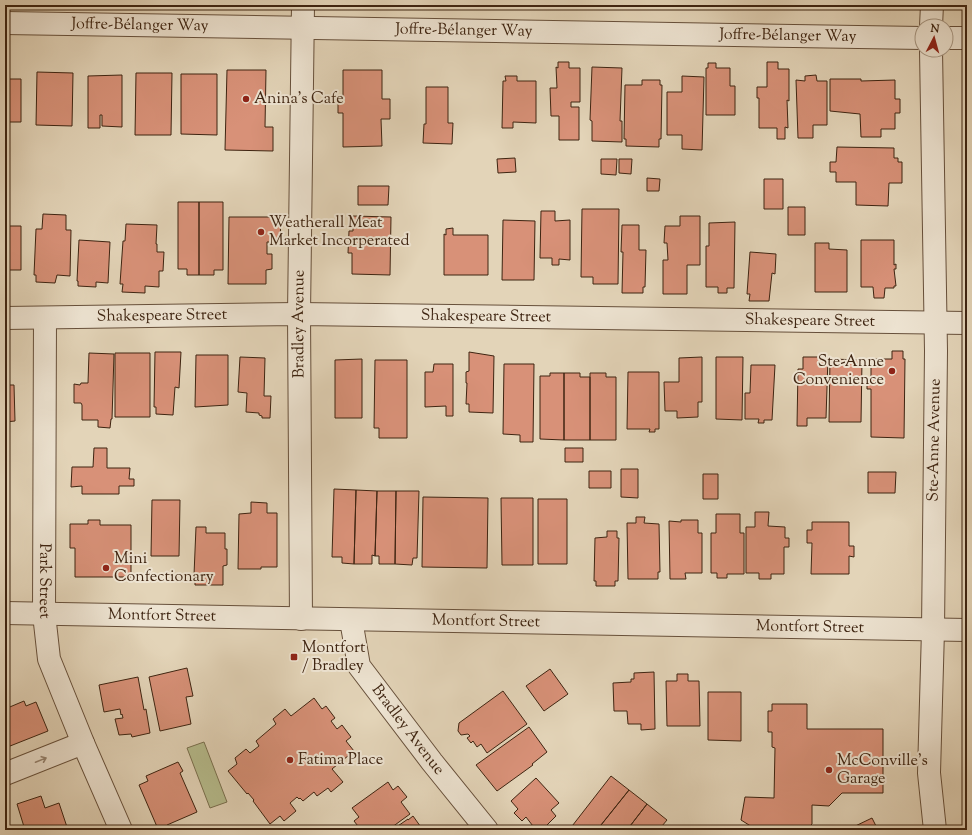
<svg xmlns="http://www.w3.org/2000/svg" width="972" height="835" viewBox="0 0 972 835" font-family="'Sorts Mill Goudy',serif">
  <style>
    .green { fill: #b6bc8d; stroke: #7a704f }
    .building { fill: #d89178; stroke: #3e2411 }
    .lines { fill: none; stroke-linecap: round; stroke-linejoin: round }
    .minor-casing { stroke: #67503b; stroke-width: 24 }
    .minor { stroke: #ede3d1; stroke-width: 22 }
    .oneway { stroke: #968471 }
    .poi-dot { fill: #8f2418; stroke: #ede3d1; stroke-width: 1.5 }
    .labels { text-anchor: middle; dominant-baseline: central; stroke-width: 4; stroke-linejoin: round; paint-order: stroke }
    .street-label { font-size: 16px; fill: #3e2411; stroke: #ede3d1 }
    .poi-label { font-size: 16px; fill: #3e2411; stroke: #ede3d1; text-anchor: start }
  </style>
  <rect width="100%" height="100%" fill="#e3d4b8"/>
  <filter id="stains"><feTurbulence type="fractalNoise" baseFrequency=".005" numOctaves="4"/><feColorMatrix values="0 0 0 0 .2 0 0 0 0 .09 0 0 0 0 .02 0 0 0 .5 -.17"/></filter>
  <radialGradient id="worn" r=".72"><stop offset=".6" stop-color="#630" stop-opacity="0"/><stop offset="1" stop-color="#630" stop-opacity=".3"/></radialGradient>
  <path class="green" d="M204,742L227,802L210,808L187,748Z"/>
  <path class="building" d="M558,62H569V68H580V102H571V107H579V140H559V116H551L550,88H557L556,67L558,68Z
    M767,62H778V69H789V101L787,100L788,128L785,127V139H777V128H759V98H757V87H767Z
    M708,63H716V68H730V86H735V115H706V68H708Z
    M592,67L622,68L620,121H622V142L592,141V121L590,120Z
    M227,70H266L265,127H273V151L225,150Z
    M343,70H382V99H390V119H381L382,146L343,147V113H338V102H343Z
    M37,72L73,73L72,126L36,125Z
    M136,73H172L171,135H135Z
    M181,74H217V135L181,134Z
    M122,75V127L102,126V115H100V128H88V76Z
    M816,75L817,81H827V125H813V138H798L796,80L805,81V76Z
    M505,76H517V81H536V123L513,122V128H502L503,81H506Z
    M682,76L704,77L702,150L682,149V135H667V92H682Z
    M5,79H21V122H5Z
    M830,79H861V81L895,80V99H900V113H895V129H881V137H861L860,114L830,111Z
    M642,80H660V85H662L661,139H659V147L626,146V139H624L625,85H642Z
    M426,87H448V123H453L452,144L423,143L424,124H426Z
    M837,147L894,148V158H898V162H902V183H889L888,206L856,205V182H836V172H830V162H836Z
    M515,158L516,172L498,173L497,159Z
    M601,159H617L616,175L601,174Z
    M619,159H632L631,174L619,173Z
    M647,178L660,179L659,191H647Z
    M764,179H783V209H764Z
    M358,186H389L388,205H358Z
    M178,202H199V275H187V269H178Z
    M199,202H223V270H214V275H199Z
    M788,207H805V235H788Z
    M582,209H619L618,284H593V277H581Z
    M541,211H555V221L570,220V260L559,259V265H552V258H540Z
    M43,214L66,215V230H71L70,276L57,275L55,283L36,282V275H34L36,229H42Z
    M353,216L391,217L390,275L352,274V253H348L349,231H353Z
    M680,216H700V265H687V294H663V260H668L667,243H664L665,226H680Z
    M229,217H281L280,242H267V254H272V269L266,270V284H228Z
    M503,220L535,221L534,280H502Z
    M735,222L734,288H727V293H718V287H706V246H709V223Z
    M126,224L157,225L156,244H157V252H164L163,271H159V287L145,286V293L122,292L123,284H120L123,241H125Z
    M622,225H639V250H646L645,287H643V293H622L623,252H621Z
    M5,226H21V270H5Z
    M453,228V235H488V275H444V234L446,235V229Z
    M79,240L110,242L108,283L96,282V287L78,286V281H77Z
    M861,240H894V265L896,264V269H894L896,286H894V288H885L884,298H874L873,287H861Z
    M815,243H829V249L847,250V292H815Z
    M750,252L776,254L775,274L772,273L769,301H749L750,294H747Z
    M5,349H6L7,385H14L15,421L5,422Z
    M892,351H903V359H905L904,438L871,437V389H867V380H871V359H892Z
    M155,352H181L179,388L175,387L173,415L156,414V407H154Z
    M469,352L494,356L493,413L469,412V404H466L467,383H466V372L469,371Z
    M89,353L114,354L112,419H111L110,428L98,427V420H82V405L81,403H74V384L80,385L81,383H88Z
    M115,353H150V417H115Z
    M196,355H228V405L195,407Z
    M240,357L265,358L264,396H271L270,418H262V416L259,415V413L246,412L247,393L238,392Z
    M702,357V402H698V417L677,418V411H665L664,382H679V358Z
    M716,357H743L742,420L716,419Z
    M803,357H828L826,418H807V426H797L798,369H803Z
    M362,359V418H335V360Z
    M830,359L862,360L861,422H829Z
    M375,360H407V438H379V428H374Z
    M434,364H453V416H446V406L425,407V372H433Z
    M504,364H534L533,442H520V435L503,434Z
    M751,365H775L772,420H764V423H758L759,419H745V393H750Z
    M628,372H659V429H655V432H649L650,429H627Z
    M550,373H564V440L540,439V376H550Z
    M564,373H580V377H590V440H564Z
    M590,373H606V377H616V440H590Z
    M94,448H107V468H130L129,479H134V486H119V494H82V486L71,487L72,467H93Z
    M565,448H583V462H565Z
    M621,469H638V498L621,497Z
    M589,471H611V488H589Z
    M868,472H896L895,493H868Z
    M703,474H718V499H703Z
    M334,489L356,490L354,564L342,563V557H332Z
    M356,490L377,491L375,556L372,555V564H354Z
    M377,491H396L395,564H379V556H375Z
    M396,491H419L417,558H413L412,565L395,564Z
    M423,497L488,498L487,568L422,567Z
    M501,498H533V565H502Z
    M538,499H567V564H538Z
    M152,500H180L179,556H151Z
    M251,502L267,503V513H277V567H261V569H238L239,514L251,513Z
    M755,512H769L768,526L785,527V538H789V547H784V574H771V579H759V573H746V527H755Z
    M716,514H740V533H744V574H727V578H717V573H711V533H716Z
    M636,517H645L644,523L659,524L660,572H658V579H628L627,523H636Z
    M88,520H100V525H131V577H75V548H70V524H88Z
    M681,520H698V533H702V573H685L686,579H670L669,521L681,522Z
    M812,522H849V546H854V557L849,556V574H811L812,543H807V530H812Z
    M196,527H206V533H225V549H227V565L223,566V585H195V575H194Z
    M607,531H617V538H619L618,581H615V586H596V581H594L595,538L607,537Z
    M187,668L193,696L186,697L191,724L160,731L149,677Z
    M550,669L568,694L544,711L526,686Z
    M654,672L655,729L641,730V724H628L627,711H614L613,683L631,682V679H634V673Z
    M677,674H688V681H699L700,726H667L666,681H677Z
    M138,677L144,710L146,709L150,733L132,737L131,734L119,735L115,719L123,718L122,714L121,715L120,709L104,712L99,685Z
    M503,691L527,724L487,753L481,744L477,747L473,741L471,743L467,738L470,736L468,734L461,735L458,731L459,723Z
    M708,692H741V741L708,740Z
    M314,698L322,709L326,706L335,718L331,721L337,729L342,725L351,737L346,741L354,751L332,769L343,782L331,792L328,788L317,796L314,792L303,801L300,798L299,799L297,797L290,803L296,811L284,821L280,816L270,824L253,801L254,800L248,793L247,794L228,771L237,764L235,758L246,749L250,753L259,746L256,741L276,724L273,719L285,709L291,716Z
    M24,701L26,706L36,702L48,731L5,748V709Z
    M967,701V712L963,713V702Z
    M772,704H807V729H883V793H842L829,806L812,805V824L806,830H757L741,820L745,797L774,798L775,748L772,747V732H768V711H772Z
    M529,727L547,752L532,764L533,765L497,791L476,765Z
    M963,734H967V746L963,745Z
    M178,762L183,771L180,773L197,812L167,825L168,828L161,830L160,828L158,829L139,785L148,781L146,776Z
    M611,776L629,790L597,830H569Z
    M536,778L559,803L551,810L556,816L542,830H536L526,817L522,821L514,813L518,809L511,801Z
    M388,782L393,790L398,786L407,797L401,802L410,814L388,830H368L367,829L361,830L354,821L359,817L352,808Z
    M629,790L647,804L627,830H597Z
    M41,796L45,808L59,803L68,830H25L17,804Z
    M647,804L667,820L662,826H663L660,830H627Z
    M413,816L423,830H392L408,819V820Z
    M872,818L878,830H847Z"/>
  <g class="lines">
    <g class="minor-casing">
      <g id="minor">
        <path id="s1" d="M5,23L922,38"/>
        <path d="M931,26L932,5"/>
        <path d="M946,38H967"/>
        <path d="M931,50L936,351L933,630L929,773L935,830"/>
        <path id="s2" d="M5,318L299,314L967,323"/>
        <path id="s3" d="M45,318L44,614L49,659L83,743L121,830"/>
        <path id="s4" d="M5,613L967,630"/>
        <path id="s5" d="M301,619L299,314L303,5"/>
        <path id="s6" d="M351,620L359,666L432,762L487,830"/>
        <path d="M5,774L83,743"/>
      </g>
    </g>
    <use href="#minor" class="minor"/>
  </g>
  <defs><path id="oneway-shaft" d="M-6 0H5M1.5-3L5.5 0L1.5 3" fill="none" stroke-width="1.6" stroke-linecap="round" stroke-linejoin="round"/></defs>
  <use class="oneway" href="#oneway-shaft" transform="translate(41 760) rotate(-22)"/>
  <g class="poi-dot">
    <circle cx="246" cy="99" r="4"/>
    <circle cx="261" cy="232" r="4"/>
    <circle cx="892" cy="371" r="4"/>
    <circle cx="106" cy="568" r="4"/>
    <rect x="290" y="653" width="8" height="8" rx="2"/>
    <circle cx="290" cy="760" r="4"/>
    <circle cx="829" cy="770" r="4"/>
  </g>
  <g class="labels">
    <g class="street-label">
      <text stroke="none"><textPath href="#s1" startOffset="135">Joffre-Bélanger Way</textPath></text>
      <text stroke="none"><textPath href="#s1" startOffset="459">Joffre-Bélanger Way</textPath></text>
      <text stroke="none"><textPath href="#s1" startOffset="783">Joffre-Bélanger Way</textPath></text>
      <text stroke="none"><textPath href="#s2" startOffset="157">Shakespeare Street</textPath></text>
      <text stroke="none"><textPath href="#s2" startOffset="481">Shakespeare Street</textPath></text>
      <text stroke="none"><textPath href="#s2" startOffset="805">Shakespeare Street</textPath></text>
      <text stroke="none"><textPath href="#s5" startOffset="295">Bradley Avenue</textPath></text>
      <text transform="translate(935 440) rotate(-89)">Ste-Anne Avenue</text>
      <text stroke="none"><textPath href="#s3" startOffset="263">Park Street</textPath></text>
      <text stroke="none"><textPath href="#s4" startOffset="157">Montfort Street</textPath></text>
      <text stroke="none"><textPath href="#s4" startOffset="481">Montfort Street</textPath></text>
      <text stroke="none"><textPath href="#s4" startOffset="805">Montfort Street</textPath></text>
      <text stroke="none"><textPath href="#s6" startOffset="127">Bradley Avenue</textPath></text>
    </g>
    <g class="poi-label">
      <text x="254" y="99">Anina's Cafe</text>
      <text x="269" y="223">Weatherall Meat<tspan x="269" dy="18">Market Incorperated</tspan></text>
      <text x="884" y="362" text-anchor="end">Ste-Anne<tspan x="884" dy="18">Convenience</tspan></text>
      <text x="114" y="559">Mini<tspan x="114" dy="18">Confectionary</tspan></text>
      <text x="302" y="648">Montfort<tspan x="302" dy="18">/ Bradley</tspan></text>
      <text x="298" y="760">Fatima Place</text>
      <text x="837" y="761">McConville's<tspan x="837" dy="18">Garage</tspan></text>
    </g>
  </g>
  <rect width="972" height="835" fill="none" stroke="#e3d4b8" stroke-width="20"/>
  <rect x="6" y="6" width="960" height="823" fill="none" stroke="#3e2411" stroke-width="2"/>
  <rect x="10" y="10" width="952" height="815" fill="none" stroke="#3e2411"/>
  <g transform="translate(934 38) rotate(6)"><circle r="19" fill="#ede3d1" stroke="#a79784"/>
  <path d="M0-3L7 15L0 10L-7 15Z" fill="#8f2418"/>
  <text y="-6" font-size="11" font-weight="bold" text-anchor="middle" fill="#3e2411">N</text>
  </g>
  <rect width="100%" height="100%" filter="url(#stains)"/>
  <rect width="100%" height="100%" fill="url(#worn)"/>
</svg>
